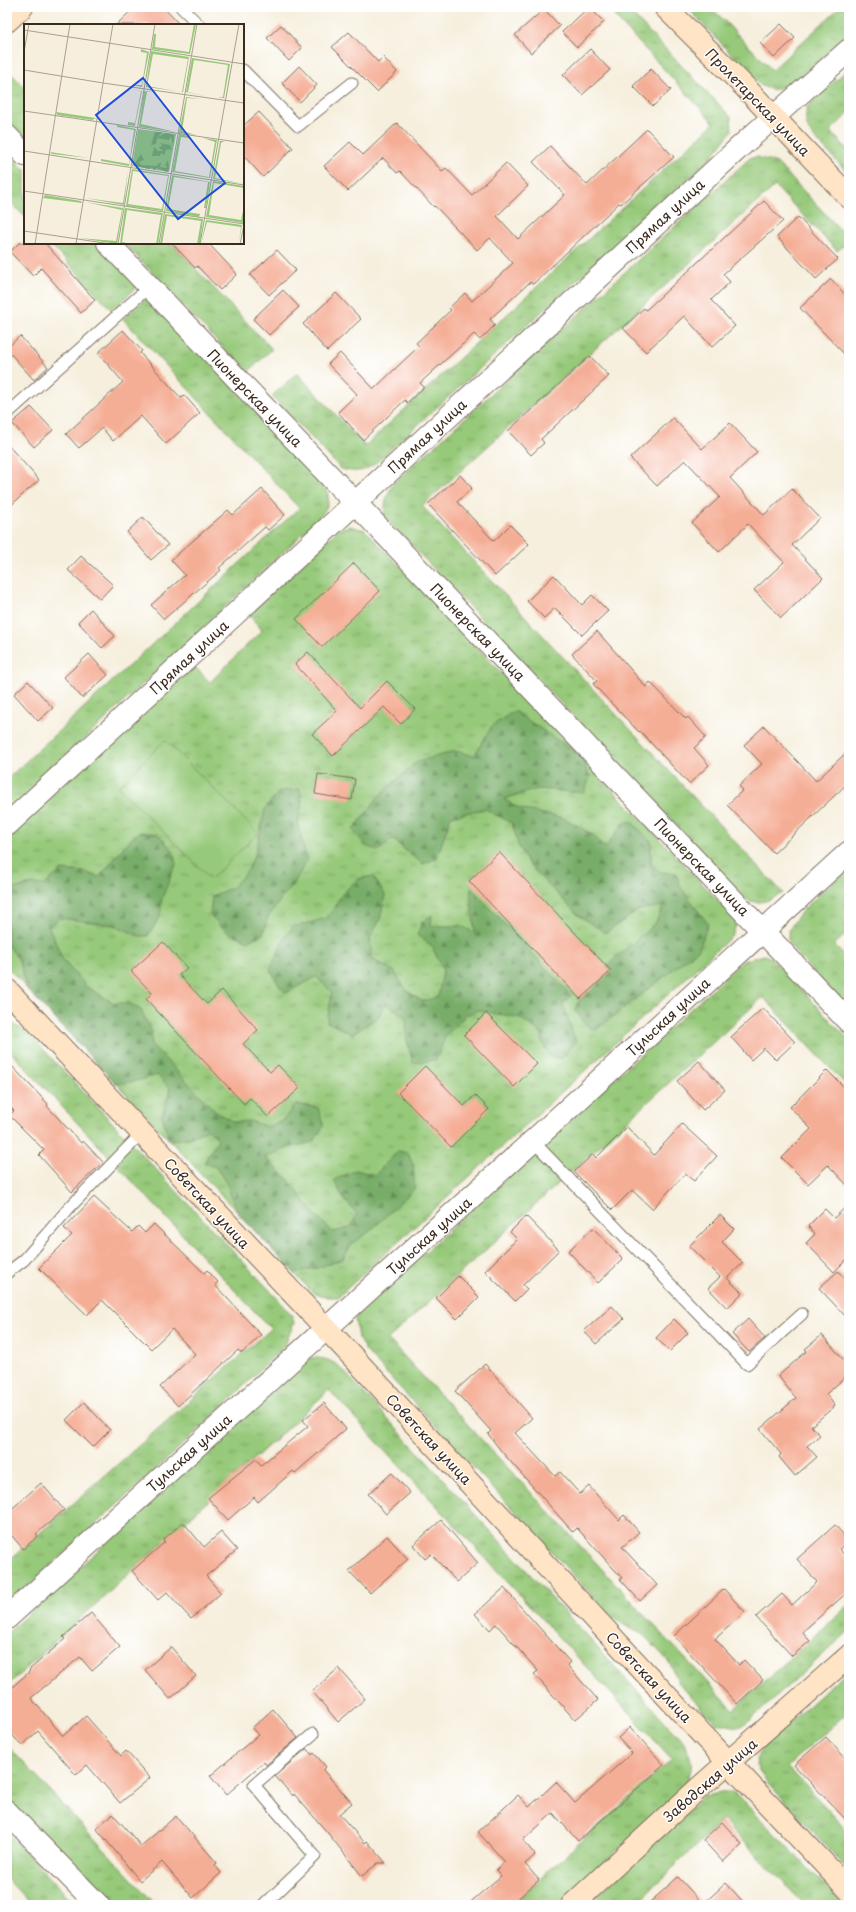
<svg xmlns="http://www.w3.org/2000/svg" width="856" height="1912" viewBox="0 0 856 1912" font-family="'Playpen Sans',sans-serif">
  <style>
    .grass { fill: url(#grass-tufts); stroke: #687a4c }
    .forest { fill: url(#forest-firs); stroke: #5a6c44 }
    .green { fill: #96c979; stroke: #687a4c }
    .building { fill: #f5ae96 }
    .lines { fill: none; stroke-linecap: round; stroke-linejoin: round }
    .lane-casing { stroke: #7c6f61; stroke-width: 13 }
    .street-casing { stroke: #7c6f61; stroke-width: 24 }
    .secondary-casing { stroke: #7c6f61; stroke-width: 24 }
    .lane { stroke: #fff; stroke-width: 11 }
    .street { stroke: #fff; stroke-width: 22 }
    .secondary { stroke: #ffe4c6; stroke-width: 22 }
    .labels { text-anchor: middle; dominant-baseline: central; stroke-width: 3; stroke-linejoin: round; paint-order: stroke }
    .street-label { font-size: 14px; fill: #3b2a1e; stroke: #fff }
    .inset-road { fill: none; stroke: #aba091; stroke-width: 1 }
    .view { fill: #1d4ed8; fill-opacity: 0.15; stroke: #1d4ed8; stroke-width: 2 }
    .inset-edge { fill: none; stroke: #3b2a1e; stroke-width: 2 }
  </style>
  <defs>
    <pattern id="grass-tufts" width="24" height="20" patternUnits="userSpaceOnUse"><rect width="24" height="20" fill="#96c979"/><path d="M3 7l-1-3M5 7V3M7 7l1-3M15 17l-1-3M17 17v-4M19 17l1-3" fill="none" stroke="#7ca363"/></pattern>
    <pattern id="forest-firs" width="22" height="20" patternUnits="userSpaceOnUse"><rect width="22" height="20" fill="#78ad69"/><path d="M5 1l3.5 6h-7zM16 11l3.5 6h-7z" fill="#648d56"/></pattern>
  </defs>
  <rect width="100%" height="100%" fill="#fff"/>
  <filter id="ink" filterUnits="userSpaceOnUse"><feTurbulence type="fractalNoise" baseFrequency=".025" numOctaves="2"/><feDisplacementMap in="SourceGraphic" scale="8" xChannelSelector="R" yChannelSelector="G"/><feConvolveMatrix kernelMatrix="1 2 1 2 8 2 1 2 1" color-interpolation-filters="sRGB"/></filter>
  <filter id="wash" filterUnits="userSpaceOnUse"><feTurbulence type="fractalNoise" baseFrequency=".012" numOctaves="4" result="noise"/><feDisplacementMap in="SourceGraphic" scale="16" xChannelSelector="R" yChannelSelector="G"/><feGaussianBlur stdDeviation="0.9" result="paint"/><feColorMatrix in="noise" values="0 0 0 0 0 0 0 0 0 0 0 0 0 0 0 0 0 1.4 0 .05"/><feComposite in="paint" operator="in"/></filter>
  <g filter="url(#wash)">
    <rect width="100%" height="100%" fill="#f6efdd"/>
    <path class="grass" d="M606,7H625L731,117L732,130L711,158L378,461C365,472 358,473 341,469L272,396L297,373L365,446L714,123Z
      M687,7H711L772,70L840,7H849V31C833,46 796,87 775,89C770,90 765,87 760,85Z
      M849,68V113L830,131L849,151V174L811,134C805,125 805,118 807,107Z
      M7,69L25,88V138L7,119Z
      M7,152L25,170V217L7,198Z
      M757,157L777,163L849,239V241L837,251L775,186L422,506L783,893C769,900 762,905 747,900L384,516C385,501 387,491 397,480L750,158Z
      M49,243H96L138,286L112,310Z
      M124,243H171L272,349L247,373Z
      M149,296L325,487C333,503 325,511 314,523L7,812V779L299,508L123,319Z
      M349,526L365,530L735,918L736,925L732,936L338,1297H324L313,1293L7,967V837L190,662L210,682L262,630L249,615L339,529Z
      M849,869V931L834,945L849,961V1007C837,995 790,952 788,939C786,918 834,882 849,869Z
      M764,955L771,958L849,1040V1084L847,1086L763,997L388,1339L733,1710L849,1605V1631L746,1724L738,1727L717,1723L705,1713L679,1683L669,1662L657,1649L641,1633L629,1628L612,1617L366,1351L358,1338L355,1318L362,1310L743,961Z
      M7,1021L27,1032L277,1298L292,1316L294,1323L285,1345L221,1409L7,1606V1562L271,1329L7,1048Z
      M310,1358C322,1357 331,1360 340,1367L682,1740C697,1762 693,1775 677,1796L557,1905H511L672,1759L329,1390L7,1686V1633Z
      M849,1669V1711L787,1766L849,1832V1871L768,1783C756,1768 751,1760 766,1744Z
      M7,1745L156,1905H108L7,1798Z
      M720,1792H732L737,1795L844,1905H805L723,1820L634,1905H587L702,1798Z
      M7,1833L76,1905H32L7,1879Z"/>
    <path class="forest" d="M514,711L580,755L590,777L584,793L538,789L504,799L520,809L564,818L593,835L605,848L623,824L631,821L651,841V865L661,872L676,873L680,886L708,924L699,949L596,1030L587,1026L575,1010L577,1004L613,960L655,924L663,906L639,910L605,933L578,915L529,865L518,845L512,823L485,809L451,816L437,858L423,864L405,850L393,839L378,851L366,846L353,830L380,795L417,762L456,751L474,756L492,726Z
      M300,789L302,803L298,825L307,860L297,878L268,917L263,934L248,941L226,931L210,915L212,896L233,887L248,870L256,851L265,809L279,791Z
      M139,832L158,834L173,851L176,864L162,898L160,917L148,936H140L113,925L60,918L49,927L63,960L87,987L114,1003H129L141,1010L152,1032L151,1044L216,1112L235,1122L250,1121L268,1127L284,1119L296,1104L318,1108L324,1126L313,1142L288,1148L265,1157L287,1178L318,1218L333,1232L351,1227L357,1214L343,1198L334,1180L356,1170L375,1175L398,1151L408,1153L413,1165L415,1188L371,1230L352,1244L343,1259L317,1268L294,1273L238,1213L226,1183L216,1167L204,1163L218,1139L208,1129L190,1138L169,1140L162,1116L170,1088L157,1075L137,1081L116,1084L26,988L19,960L7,944V893L9,890L33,884L44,885L62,870L85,872L99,877C113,862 123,845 139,832Z
      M373,876L385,895L380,920L370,938L372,959L394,971L407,991L422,1001L438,997L443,970L432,946L417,935L422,922L432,915L431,926H462L475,933C474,917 469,904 471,888L571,995L563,1004L576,1042L561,1059L549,1056L542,1041V1034L520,1018L477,1010L466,1015L446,1035L436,1060L413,1063L407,1041L406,1017L386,1003L377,1018L352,1034L327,1022L332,992L316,977L286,993L280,987L270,969L286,935L293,927L327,918L343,893L357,879Z"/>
    <path class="green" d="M165,740L258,833L211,879L118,787Z"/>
    <g id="blocks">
      <path class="building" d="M135,7H163L180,25H116Z
        M589,7L604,22L577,47L562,32Z
        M544,9L560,26L531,53L515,35Z
        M781,24L795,38L774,58L760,43Z
        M281,25L302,48L289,61L267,38Z
        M349,32L378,62L383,57L397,72L377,92L332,47Z
        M590,49L610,70L582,95L563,75Z
        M299,66L317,85L300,102L282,83Z
        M651,69L671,90L653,106L633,86Z
        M259,112L293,148L263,177L243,155V126Z
        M397,123L442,171L446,168L472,195L506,163L528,186L497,216L518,239L565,195L533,162L550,146L587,185L647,129L674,157L621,204L619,203L533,284L530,282L490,319L495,325L480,340L474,334L420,383L424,387L407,403L405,400L363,440L338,412L357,394L328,364L340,353L374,389L419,346L416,343L451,310L449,308L465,293L472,301L513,263L490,238L477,250L435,206L434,207L400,171L397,173L383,158L348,191L324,166L350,142L363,155Z
        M764,201L783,221L723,274L730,282L711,300L735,326L712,347L684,316L646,352L623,328L644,308L646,310Z
        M798,217L838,259L816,279L777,237Z
        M19,243H45L95,300L81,313L41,268L33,276L10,252Z
        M172,243H208L237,274L220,290L197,266L195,268Z
        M277,250L296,270L269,295L250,275Z
        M831,279L849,299V359L800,308Z
        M283,290L299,307L269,335L253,319Z
        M336,293L361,319L327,351L303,324Z
        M123,330L142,351L140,353L181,398L184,395L200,413L166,444L141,416L113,441L102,428L79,448L66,434L123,382L98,353Z
        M20,336L48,367L34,380L7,350V348Z
        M590,356L609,376L541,439L544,443L531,455L508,431Z
        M31,407L53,430L34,447L12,423Z
        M673,418L702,449L730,423L757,452L730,478L764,515L792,489L820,518L792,545L823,578L781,618L754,590L784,562L748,524L719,552L692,523L720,497L685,460L657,486L630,458Z
        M7,444L39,480L7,509Z
        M460,475L472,488L457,502L494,541L510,525L529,544L495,576L428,504Z
        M262,489L285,515L268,530L265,527L219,568L221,570L164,619L151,605L185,575L171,560L228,510L233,515Z
        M143,517L168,545L151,560L127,532Z
        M81,556L113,585L100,599L68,570Z
        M354,563L380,591L322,647L296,619Z
        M554,575L582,605L592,595L608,611L582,635L555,608L544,618L527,601Z
        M91,609L115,636L102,648L78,622Z
        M597,631L646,687L650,682L686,719L688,717L706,737L694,748L709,765L689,784L640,731L639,732L593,684L597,681L572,654Z
        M308,652L360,708L387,681L415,709L401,724L384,707L333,756L312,734L337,711L295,664Z
        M89,654L108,675L82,698L64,677Z
        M28,681L53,708L38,721L14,694Z
        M764,726L816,781L849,750V782L774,853L727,805L743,790L739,786L762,764L744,745Z
        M318,774L355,779L352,800L315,794Z
        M499,852L611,971L580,999L469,881Z
        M163,942L187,968L179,975L207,1004L222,990L258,1030L243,1044L270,1072L278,1065L300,1088L268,1117L250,1098L244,1104L146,999L152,993L131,971Z
        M763,1008L795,1042L776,1060L764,1048L751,1060L731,1037Z
        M486,1013L537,1064L514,1087L464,1035Z
        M7,1061L48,1104L47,1106L81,1143L83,1141L103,1162L72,1192L39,1155L44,1150L9,1115L14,1111L7,1104Z
        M699,1061L725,1090L703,1110L677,1081Z
        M425,1066L464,1106L475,1095L489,1109L451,1147L398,1093Z
        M827,1070L849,1092V1187L828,1165L808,1184L782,1158L811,1129L790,1107Z
        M682,1124L717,1156L694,1181L685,1174L652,1209L632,1190L612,1210L574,1172L593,1154L596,1158L627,1127L654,1155Z
        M94,1197L132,1232L138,1226L145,1233L154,1224L204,1273L207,1270L218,1282L215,1285L261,1335L242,1353L238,1350L178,1406L160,1387L195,1354L172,1329L151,1349L102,1300L87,1315L39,1268L72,1235L64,1228Z
        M849,1204V1257L834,1272L806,1243L815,1234L808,1226L825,1209L834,1218Z
        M720,1215L734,1229L722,1242L743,1263L727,1278L742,1293L727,1308L708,1288L720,1277L689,1246Z
        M526,1216L559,1250L523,1285L527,1289L515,1301L485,1271L517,1239L510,1232Z
        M593,1228L623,1259L598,1283L568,1251Z
        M838,1271L849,1283V1320L819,1288Z
        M458,1276L479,1297L457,1319L436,1298Z
        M612,1306L624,1319L596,1344L584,1331Z
        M674,1319L688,1333L670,1351L656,1338Z
        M748,1319L765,1338L749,1352L732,1334Z
        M822,1335L849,1366V1374L826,1394L835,1406L811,1426L820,1435L807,1446L817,1457L795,1476L779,1457L781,1454L760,1429L796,1398L778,1376L807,1351L805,1349Z
        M485,1364L532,1418L515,1433L555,1476L560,1472L580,1494L589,1486L619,1520L624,1515L639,1532L622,1547L657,1585L640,1601L620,1579L622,1578L577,1528L573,1532L502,1452L488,1434L491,1431L455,1391Z
        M84,1402L110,1430L93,1447L66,1420Z
        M324,1403L346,1429L295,1473L293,1471L258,1502L254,1497L228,1520L208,1498L256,1459L261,1465L308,1426L303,1420Z
        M392,1473L410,1493L386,1514L368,1494Z
        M41,1483L64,1510L36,1534L38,1536L23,1549L7,1530V1513Z
        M441,1520L478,1563L457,1582L431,1554L425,1559L413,1545Z
        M183,1522L204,1547L221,1532L237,1550L206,1576L221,1593L191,1619L167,1592L158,1600L132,1571L165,1542L163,1540Z
        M835,1525L849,1541L839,1549L849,1560V1591L802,1632L810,1641L792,1656L756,1617L782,1594L792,1605L817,1582L797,1559Z
        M387,1536L408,1559L370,1593L349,1571Z
        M504,1588L570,1662L567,1665L598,1700L575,1720L534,1674L538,1671L496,1624L490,1630L475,1614Z
        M724,1589L745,1612L715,1639L739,1665L744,1660L763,1680L737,1704L674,1636Z
        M91,1613L120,1647L92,1671L80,1657L31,1698L63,1736L86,1716L121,1756L126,1751L150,1778L120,1803L87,1765L76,1775L38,1731L22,1746L7,1729V1692L30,1671L29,1670L65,1639L63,1637Z
        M171,1647L196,1676L170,1699L145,1670Z
        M339,1668L365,1699L338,1722L312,1691Z
        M273,1709L298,1738L266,1765L264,1762L226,1795L210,1776L258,1735L252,1728Z
        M630,1727L664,1765L578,1841L553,1813L523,1840L535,1855L525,1864L539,1880L511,1905H467L501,1876L496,1870L505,1862L478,1832L518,1795L529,1807L556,1782L575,1803L632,1753L618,1738Z
        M826,1737L849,1762V1823L794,1765Z
        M307,1748L312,1755L314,1753L326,1767L323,1770L352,1803L339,1814L365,1843L367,1841L386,1863H378L362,1876L327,1832L294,1794L293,1796L275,1776Z
        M113,1814L141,1846L176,1816L217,1863L215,1865L221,1873L193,1898L162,1862L140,1881L96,1828Z
        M722,1822L742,1844L723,1862L703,1840Z
        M678,1877L703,1904L726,1883L746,1905H647Z"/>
    </g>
  </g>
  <g filter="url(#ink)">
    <use href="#blocks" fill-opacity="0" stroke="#7c6f61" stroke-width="1"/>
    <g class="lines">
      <g class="lane-casing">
        <path id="lane" d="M181,7L199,25
          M243,70L298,126L352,83
          M7,414L149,287
          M533,1141L747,1364L802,1314
          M7,1273L24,1260L70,1207L142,1133
          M264,1905L315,1856L254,1785L313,1734"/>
      </g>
      <g class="street-casing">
        <path id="street" d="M7,136L25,155
          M108,243L849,1022
          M7,825L742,145L849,50
          M7,1618L533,1141L849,852
          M7,1812L98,1905"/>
      </g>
      <g class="secondary-casing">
        <path id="secondary" d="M665,7L744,86L849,197
          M7,21L22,7
          M7,990L353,1357L699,1731L849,1890
          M572,1905L699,1788L849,1656"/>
      </g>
      <use href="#lane" class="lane"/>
      <use href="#street" class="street"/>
      <use href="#secondary" class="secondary"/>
    </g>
  </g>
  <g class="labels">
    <g class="street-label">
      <text transform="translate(758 102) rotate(46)">Пролетарская улица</text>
      <text transform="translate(665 216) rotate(-43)">Прямая улица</text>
      <text transform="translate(255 398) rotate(46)">Пионерская улица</text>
      <text transform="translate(427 436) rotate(-43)">Прямая улица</text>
      <text transform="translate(478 632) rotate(46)">Пионерская улица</text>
      <text transform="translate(189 657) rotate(-43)">Прямая улица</text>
      <text transform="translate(702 867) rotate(46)">Пионерская улица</text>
      <text transform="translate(668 1017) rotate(-43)">Тульская улица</text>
      <text transform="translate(207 1203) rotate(47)">Советская улица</text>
      <text transform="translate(429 1236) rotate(-42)">Тульская улица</text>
      <text transform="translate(429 1439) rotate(47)">Советская улица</text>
      <text transform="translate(189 1453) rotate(-42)">Тульская улица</text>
      <text transform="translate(649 1677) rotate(47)">Советская улица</text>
      <text transform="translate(710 1780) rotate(-41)">Заводская улица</text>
    </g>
  </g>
  <g transform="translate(24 24)">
    <rect width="220" height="220" fill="#f6efdd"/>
    <path d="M170,0H172L166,30L128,25L130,10H132L131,23L165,28ZM117,25L125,28L118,63L107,61H118L123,29L117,28ZM127,27L165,33L159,68L122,63ZM129,30L164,35L158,68L123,62ZM168,34L206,40L200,74H194L199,73L204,41L170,36L164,68L184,73L162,68ZM104,64L118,67L111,102L104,101V98L111,99L117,67ZM120,67L129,68H123L117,100L152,108L115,103ZM162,73L176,75L163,74L158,107L172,111L155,109ZM32,88L72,94L68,96L33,91ZM93,101L112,105L105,142L77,137V135L105,140L110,106L93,103ZM114,105L152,110L145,148L108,142ZM155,110L165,112V114L157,113L151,147L185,153L191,118L179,114L193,116L186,154L148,148ZM196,117H200L197,119L191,154L220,160L189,155ZM26,128L65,134L28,130ZM108,145L145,151L139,187L102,182ZM109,147L144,152L138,185L104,180ZM104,147L100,181L61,174L99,179ZM148,151L186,158L182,184H180L184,158L150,153L144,185L176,190L175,193L142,187ZM189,157L220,162V164L190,159L185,191L217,196L220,183L219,199L182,193ZM21,171L57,177L58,179L19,174ZM61,178L99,184L93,220L55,214L92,217L98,186ZM101,184L139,189L134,220H132L137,191L103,186L98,218L108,220H96ZM141,190L179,195L176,220H173L177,197L143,192L138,220H136ZM182,196L218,201L215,218L217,203L183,198L177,220Z" fill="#96c979" fill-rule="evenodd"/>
    <path d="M131,108H138L134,113L142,109L150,111L149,122L147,112L145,116L133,114L132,120L127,121ZM136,119L146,121L148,125L142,126L140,131L137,129L136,132H128L130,123L134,127H139L135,124L138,121ZM117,130L120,136L115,138L117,141L132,142L137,138L136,143L143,144L141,141L144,136L145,145L143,148L133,144L130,146L128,143L125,145L112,142L111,139Z" fill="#78ad69"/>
    <path class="inset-road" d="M0,6L220,40M0,28L5,0M0,46L79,59M79,59L220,79M0,87L220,119M0,127L220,161M0,167L220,200M0,207L87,220M11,220L46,0M52,220L89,0M94,220L131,0M135,220L173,0M176,220L215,0M216,220L220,201"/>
    <path class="view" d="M119,54L201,159L154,195L72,91Z"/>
    <rect width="220" height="220" class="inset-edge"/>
  </g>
  <rect width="856" height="1912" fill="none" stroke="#fff" stroke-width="24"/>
</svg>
